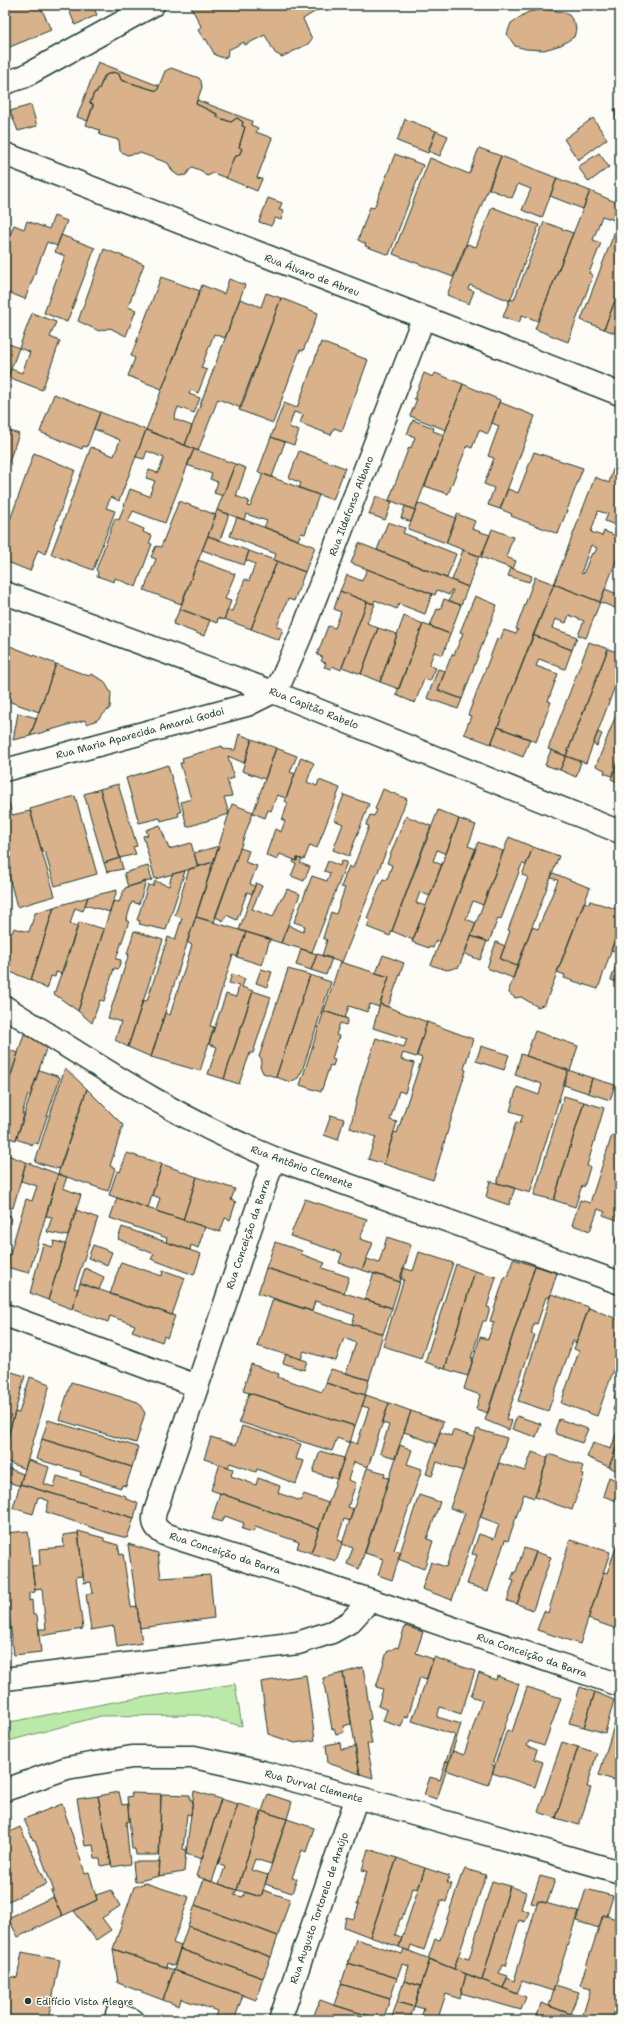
<svg xmlns="http://www.w3.org/2000/svg" width="625" height="2025" viewBox="0 0 625 2025" font-family="'Shantell Sans',sans-serif">
  <style>
    .green { fill: #bbe9a7; stroke: #6d936e }
    .building { fill: #d9b18a; stroke: #1f3d34; fill-rule: evenodd }
    .lines { fill: none; stroke-linecap: round; stroke-linejoin: round }
    .street-casing { stroke: #1f3d34; stroke-width: 25 }
    .street { stroke: #fdfcf7; stroke-width: 22 }
    .poi-dot { fill: #1f3d34; stroke: #fdfcf7; stroke-width: 1.5 }
    .labels { text-anchor: middle; dominant-baseline: central; stroke-width: 3; stroke-linejoin: round; paint-order: stroke }
    .street-label { font-size: 10px; fill: #1f3d34; stroke: #fdfcf7 }
    .poi-label { font-size: 10px; fill: #1f3d34; stroke: #fdfcf7; text-anchor: start }
  </style>
  <rect width="100%" height="100%" fill="#fdfcf7"/>
  <filter id="ink" filterUnits="userSpaceOnUse"><feTurbulence type="fractalNoise" baseFrequency=".025" numOctaves="2"/><feDisplacementMap in="SourceGraphic" scale="8" xChannelSelector="R" yChannelSelector="G"/><feConvolveMatrix kernelMatrix="1 2 1 2 8 2 1 2 1" color-interpolation-filters="sRGB"/></filter>
  <g filter="url(#ink)">
    <path class="green" d="M235,1684L242,1726L199,1715L101,1716L5,1742V1723L119,1701Z"/>
    <path class="building" d="M5,5H40L51,30L5,49Z
      M67,5H100L94,8L97,15L75,25Z
      M193,5H322L321,8L303,19L312,39L308,44L282,57L275,53L265,35L245,45L244,42L228,50L227,57L223,58L215,55L206,39L204,40L198,30L201,26L192,9L191,6Z
      M545,9L563,12L569,15L575,24L576,30L574,37L561,45L544,50L526,49L515,46L507,34L511,23L528,12Z
      M98,62L159,86L157,91L121,80L119,74L112,72L104,76L99,89L94,93L90,103L93,104L88,121L77,117Z
      M171,68L199,78L201,81L202,87L196,104L217,114V117L231,122L237,118L243,122L242,126L245,127L239,147L242,149L239,155L234,157L226,178L213,173L208,176L205,175L202,171L192,167L186,175L179,176L173,172L168,163L140,153L127,155L120,151L119,140L100,135L99,130L86,125L93,107V104L90,103L94,93L97,92L106,75L115,72L119,74L121,80L157,91L165,71Z
      M197,100L252,121L251,125L258,128L256,132L272,138L257,178L262,179L257,191L226,178L234,157L239,155L242,149L239,147L245,127L242,126L243,122L237,118L231,122L217,117V114L196,104Z
      M31,105L37,126L18,131L10,111Z
      M620,108V122H617L614,109Z
      M593,118L607,139L578,160L564,139Z
      M405,119L436,131L428,153L397,141Z
      M436,131L448,136L440,156L428,151Z
      M479,148L501,156L453,277L393,254L430,158L469,174Z
      M599,153L609,167L589,182L578,167Z
      M395,154L423,165L389,255L365,246L366,244L358,240L370,207L374,208Z
      M501,156L557,178L542,218L522,210L531,189L518,184L512,198L489,189Z
      M557,178L590,191L583,209L550,196Z
      M590,191L620,204L614,220L602,216L593,240L601,243L589,273L593,275L568,342L535,329Z
      M268,198L282,203L279,210L284,211L281,220L275,218L271,226L259,222Z
      M492,207L539,225L510,301L470,285L468,289L474,291L469,304L447,295L467,244L476,247Z
      M54,216L67,221L57,246L47,242L25,299L5,291V247L14,225L24,229L27,221L49,229Z
      M620,218V288L604,329L581,320Z
      M544,222L573,233L538,321L522,315L519,323L503,317L510,299L514,300Z
      M61,235L95,248L67,322L44,313L65,256L55,252Z
      M104,249L144,264L128,307L136,310L126,336L110,328L99,331L78,321Z
      M161,277L200,291L162,389L128,376L135,358L131,356Z
      M229,279L245,285L225,338L214,334L201,368L207,370L198,393L191,390L189,394L200,398L194,413L178,407L174,419L192,426L185,445L146,430L202,285L224,294Z
      M620,288V335L604,329Z
      M266,293L281,298L241,408L218,399L198,451L185,445L240,299L261,307Z
      M281,298L318,313L303,351L300,350L273,423L239,410Z
      M32,313L56,322L50,337L60,341L42,390L8,377L11,369L22,373L30,352L19,348Z
      M5,342L19,348L8,377L5,376Z
      M321,342L368,360L342,431L334,428L331,435L300,423L303,415L294,412L289,427L299,431L294,445L271,437L284,403L297,408Z
      M424,373L433,377L435,373L463,384L446,430L410,416L417,399H414Z
      M463,384L500,400L488,434L479,430L472,448L467,446L448,494L425,486Z
      M54,394L100,412L87,447L83,446L82,449L40,432Z
      M499,402L535,416L500,509L488,505L494,488L484,484L494,458L488,456L499,426L492,423Z
      M100,412L146,430L119,501L111,497L106,508L115,511L93,570L51,554L91,447L114,456L120,440L94,429Z
      M413,420L434,428L433,431L444,435L415,510L389,500L409,447L411,448L415,437L407,434Z
      M5,429L19,434L5,472Z
      M146,430L194,449L165,523L133,511L128,522L144,529L143,532L152,536L149,543L152,544L136,587L115,578L114,582L97,576L98,572L96,570L115,518L119,520L130,489L149,496L155,481L146,478L149,470L158,473L164,458L147,451L144,459L136,457Z
      M271,437L285,442L272,477L258,472Z
      M194,449L235,464L223,496L214,493L218,482L210,479L212,474L187,465Z
      M299,451L345,468L333,500L299,488L301,483L289,478Z
      M534,452L583,468L558,534L511,516L512,514L500,509L508,489L518,493Z
      M34,453L75,470L45,554L38,550L30,571L5,561V551L9,540L5,539V534Z
      M235,464L246,468L236,496L249,501L247,506L250,507L263,474L319,495L305,534L301,533L298,540L264,527L267,521L246,514L244,520L217,510Z
      M613,469L620,472V527L605,521L608,514L598,511L591,532L602,536L604,531L619,537L620,534V551L600,602L554,584L595,477L609,483ZM591,545L597,548L594,554L592,553L583,574L581,573Z
      M376,496L392,502L385,520L369,514Z
      M179,501L216,515L181,604L144,590L156,559L151,557L156,546L161,547Z
      M418,503L456,518L446,543L408,529Z
      M405,506L415,510L411,522L401,518Z
      M217,510L229,514L220,540L208,536Z
      M457,514L475,521L472,529L490,535L481,557L446,543Z
      M237,517L315,547L305,572L274,560L276,554L230,536Z
      M388,522L405,528L403,533L456,554L447,578L377,550Z
      M492,529L513,537L506,557L516,561L513,569L481,557Z
      M208,536L249,551L244,565L202,550Z
      M359,543L468,587L461,605L449,601L453,590H451L449,595L437,590L435,595L351,563Z
      M463,550L479,556L468,587L452,580Z
      M249,551L277,561L251,629L224,619L228,610L232,611L245,579L249,581L255,564L246,560Z
      M198,560L235,574L225,599L231,601L224,620L218,618L217,623L180,609Z
      M277,561L305,572L294,601L288,599L277,626L283,629L279,640L251,629Z
      M511,568L532,576L529,582L508,576Z
      M367,569L432,594L425,614L399,604L397,609L375,600L373,604L340,591L347,575L362,581Z
      M535,577L554,584L491,744L464,734L471,716L468,715L497,639L500,640L504,630L516,634L518,630L516,629Z
      M554,584L600,602L586,638L578,635L584,621L569,615L566,623L555,619L552,628L577,637L572,650L533,635Z
      M605,589L620,595V610L600,602Z
      M340,591L367,602L341,670L332,666L331,669L324,667L326,663L321,661L323,657L317,655L328,626L335,628L341,612L334,609Z
      M475,596L497,605L462,699L438,690L452,654L454,655L463,633L460,632Z
      M444,599L461,605L450,634L430,626L437,609L440,610Z
      M367,602L375,604L367,623L378,628L361,674L342,667Z
      M180,609L210,620L204,636L173,624Z
      M404,616L423,624L399,689L380,682Z
      M423,624L450,634L443,655L434,652L429,665L436,668L430,681L424,679L415,703L396,695Z
      M378,628L397,634L380,682L361,674Z
      M533,635L572,650L565,669L539,659L536,666L558,674L548,701L551,702L536,742L498,727Z
      M589,642L608,649L566,756L548,749Z
      M5,644L56,664L39,712L5,700Z
      M608,649L620,653V673L586,763L566,756Z
      M56,664L89,676L91,674L104,681L111,693L110,708L97,720L87,724L85,720L30,736Z
      M438,669L445,671L438,690L462,699L458,709L427,698Z
      M18,713L37,718L30,736L13,740Z
      M616,715L620,716V756L612,776L604,773L605,770L596,766Z
      M5,718L9,719L5,742Z
      M498,727L530,739L523,757L491,744Z
      M598,732L602,734L597,746L593,744Z
      M239,734L252,739L244,763L228,756L234,778L227,780L232,796L224,797L229,814L187,827L181,802L191,799L180,763H183L182,758L222,746L223,749L235,750Z
      M252,739L276,748L265,779L242,771Z
      M276,748L297,756L290,772L295,774L286,798L277,795L271,811L268,810L265,818L253,813Z
      M551,750L566,756L560,770L545,765Z
      M566,756L581,762L576,777L560,770Z
      M620,756V783L611,779Z
      M301,757L314,763L307,782L317,786L319,780L340,788L317,848L310,845L304,860L297,858V861L280,854L277,860L266,855L275,829L281,832L285,821L282,820L288,803L285,801Z
      M168,765L181,812L178,813L179,816L161,821L160,818L139,823L126,778Z
      M118,784L137,846L133,847L136,854L120,858L100,789Z
      M100,789L120,858L104,863L84,794Z
      M383,789L407,799L342,962H340L322,956L327,940L323,938L331,912L336,914L345,888L341,887L349,866L353,868L369,826L366,825L370,815L374,816L377,810L375,809Z
      M7,795L12,815L30,811L55,896L17,907L5,861V796Z
      M344,795L369,804L349,856L333,850L343,824L334,820Z
      M75,796L97,874L55,886L45,852H42L30,809Z
      M232,804L253,812L214,922L196,917Z
      M438,810L459,819L446,854L437,850L433,861L442,865L430,896L420,892L416,903L426,906L413,940L392,931Z
      M406,816L431,826L390,936L367,927L370,920L367,918L383,879L387,880L392,865L387,863Z
      M459,819L476,825L468,846L476,849L440,942L436,940L433,948L429,947V948L412,942Z
      M160,825L169,849L191,843L198,867L155,879L143,836L148,835L146,830Z
      M509,837L533,847L526,865L522,864L501,919L498,918L489,942L471,936Z
      M478,842L503,851L483,905L473,901L466,919L476,923L459,967L447,970L431,965Z
      M219,846L213,862L198,867L194,853Z
      M533,847L559,856L517,966L500,959L510,931L508,930L528,877L522,875Z
      M240,848L249,851L245,862L257,866L250,884L255,886L252,894L247,892L237,920L226,915L224,921L215,917Z
      M120,858L123,869L107,872L104,863Z
      M297,858L302,859L300,863L310,867L304,881L291,876L296,864L293,862L294,860L297,861Z
      M328,861L340,866L341,861L347,862L312,952L281,943L288,925L303,932L305,926L294,922L312,876L327,881L330,873L324,871Z
      M213,862L151,1057L149,1056L128,1047L143,1000L147,1001L168,937L175,940L182,918L175,915L189,869Z
      M148,866L152,880L128,887L124,873Z
      M185,871L166,930L139,924L140,921L137,920L148,885L153,886L155,881L169,886L172,874Z
      M553,873L590,888L545,1004L538,1007L521,997L515,998L509,993V990L532,927L538,929L558,880L551,878Z
      M146,881L139,904L132,902L126,921H129L116,959L121,960L118,969L114,968L104,1001L100,1000L92,1023L78,1011L113,901L119,902L125,888Z
      M256,883L262,886L252,909L273,917L281,898H283L287,889L300,894L281,943L239,930Z
      M117,890L110,912L85,905L88,897Z
      M88,897L83,911L75,908L70,924L78,926L62,974L56,972L55,977L51,976L47,989L31,980L54,907Z
      M590,901L620,910V925L598,989L564,978L565,975L557,972L584,902L589,904Z
      M54,907L31,980L5,970V931L12,933L14,928L29,932L35,913Z
      M196,917L246,932L237,957L233,955L210,1026L214,1027L200,1071L151,1057L165,1013L170,1015L192,945L187,942Z
      M79,922L104,929L78,1011L54,994Z
      M620,925V983L611,980L620,953L611,950Z
      M134,931L163,940L128,1047L115,1040L121,1022L108,1018L129,954H127Z
      M246,932L270,939L262,965L237,957Z
      M471,936L487,941L480,960L465,954Z
      M496,942L505,946L500,959L517,966L513,978L487,968Z
      M301,949L317,954L311,970L296,965Z
      M317,954L332,958L326,975L311,970Z
      M383,955L404,963L388,1007L380,1004L389,977L376,973Z
      M340,962L389,977L379,1007L370,1004L367,1012L349,1006L345,1018L324,1011Z
      M261,969L272,972L267,987L256,983Z
      M288,969L310,975L276,1077L263,1073L260,1066L262,1059L259,1057Z
      M232,974L245,979L242,987L253,991L224,1079L208,1074L217,1047L209,1044L226,994L236,997L239,986L229,983Z
      M310,975L331,982L302,1071L298,1078L290,1082L276,1077Z
      M253,991L271,997L253,1053H250L239,1084L224,1079Z
      M380,1004L427,1022L416,1057L403,1053L401,1059L414,1063L405,1093L399,1091L390,1120L397,1122L384,1164L368,1159L376,1137L350,1128L360,1086L376,1038L404,1047L407,1039L373,1028Z
      M324,1011L348,1019L346,1025L340,1023L336,1035L339,1036L332,1059L335,1060L333,1066L330,1065L321,1092L300,1085Z
      M427,1022L473,1039L464,1069L466,1070L433,1180L384,1164L394,1132L397,1133L422,1058L417,1056Z
      M535,1031L578,1046L570,1071L526,1056Z
      M24,1034L47,1046L30,1096L28,1095L22,1114H25L16,1140L5,1137V1094Z
      M481,1046L509,1055L504,1070L476,1061Z
      M5,1049L18,1053L5,1094Z
      M521,1054L568,1070L530,1193L497,1183L516,1122L520,1123L523,1115L510,1111L517,1087L539,1095L542,1084L515,1075Z
      M65,1068L87,1089L59,1169L35,1162Z
      M39,1070L60,1077L38,1144L33,1142V1145L16,1139Z
      M568,1070L592,1078L588,1093L564,1085Z
      M592,1078L615,1085L610,1100L588,1093Z
      M87,1089L123,1125L110,1166L115,1168L108,1191L58,1174Z
      M564,1096L584,1102L554,1200L534,1195Z
      M584,1102L604,1108L587,1166L590,1167L584,1187L582,1185L575,1207L554,1200Z
      M331,1115L344,1119L338,1140L324,1135Z
      M612,1135L620,1138V1221L603,1215L605,1212L598,1209L590,1231L572,1225L580,1200L590,1203Z
      M127,1153L162,1164L148,1208L109,1195L117,1171L120,1172Z
      M5,1154L26,1162L13,1208L5,1206Z
      M26,1162L58,1174L29,1273L6,1267L26,1199L32,1201L37,1186L21,1181Z
      M162,1164L197,1177L183,1220L156,1211L160,1198L152,1195Z
      M58,1174L67,1177L63,1188L81,1195L68,1236L47,1232L52,1217L46,1216Z
      M197,1177L235,1189L231,1200L236,1202L230,1220L225,1218L220,1232L183,1220Z
      M490,1181L515,1188L509,1205L486,1197Z
      M117,1198L205,1227L198,1248L191,1245L190,1250L166,1242L167,1238L110,1218Z
      M305,1199L367,1219L360,1239L373,1243L362,1270L339,1263L342,1253L290,1236Z
      M76,1210L98,1218L74,1288L78,1289L72,1309L48,1300Z
      M5,1214L11,1216L5,1237Z
      M122,1227L201,1254L194,1275L151,1259L154,1254L118,1239Z
      M620,1227V1243L615,1241Z
      M387,1237L411,1245L400,1282L362,1270L367,1259L379,1263Z
      M54,1241L66,1244L48,1300L30,1293L43,1244L53,1247Z
      M275,1242L302,1251L301,1254L325,1263L322,1268L349,1277L344,1293L266,1268Z
      M93,1245L112,1252L107,1265L88,1258Z
      M419,1252L453,1263L421,1358L383,1346L404,1279H400L403,1268L413,1271Z
      M513,1259L535,1266L488,1413L476,1409L480,1395L464,1389L480,1337L488,1339L494,1322L490,1321L505,1276L508,1277Z
      M121,1262L162,1276L163,1270L185,1278L172,1315L110,1294Z
      M456,1264L475,1271L445,1369L425,1362Z
      M535,1266L557,1273L549,1298L546,1297L537,1324L534,1323L531,1334L535,1335L506,1419L512,1421L509,1430L485,1420Z
      M85,1268L104,1277L99,1290L80,1283Z
      M266,1268L392,1308L383,1334L352,1324L355,1315L315,1301L312,1311L258,1293Z
      M475,1271L496,1277L487,1307L490,1308L486,1321H483L471,1358H473L468,1376L445,1369Z
      M374,1273L400,1282L392,1308L365,1299Z
      M80,1283L175,1316L167,1338L164,1336L162,1342L132,1331L135,1325L110,1316L108,1322L72,1309Z
      M551,1294L589,1307L576,1343L573,1341L548,1411L518,1401Z
      M273,1299L383,1334L369,1380L346,1373L356,1343L344,1338L336,1361L304,1351L301,1359L257,1346Z
      M589,1308L620,1320V1352L597,1416L561,1403L579,1351L574,1349Z
      M5,1349L8,1350L5,1360Z
      M286,1354L307,1361L304,1370L283,1363Z
      M251,1364L279,1374L278,1377L322,1392L326,1383L366,1395L355,1426L243,1391Z
      M331,1369L369,1380L365,1395L326,1383Z
      M5,1370L25,1376L5,1447Z
      M30,1377L50,1384L25,1469L5,1461V1447L15,1412L19,1413Z
      M71,1382L138,1402L145,1413L136,1443L59,1420Z
      M617,1388L620,1389V1400L614,1398Z
      M249,1393L355,1426L350,1443L337,1438L332,1451L239,1422Z
      M366,1395L389,1403L368,1467L354,1462L348,1480L356,1483L348,1507L353,1509L350,1521L344,1519L337,1540L343,1542L336,1561L311,1553L350,1441L357,1444L369,1408L362,1406Z
      M617,1399L620,1400V1413L613,1410Z
      M389,1403L411,1411L395,1458L380,1453L389,1425L382,1423Z
      M411,1411L443,1422L436,1444L404,1432Z
      M517,1416L541,1424L536,1437L512,1429Z
      M559,1419L588,1429L582,1443L556,1434L555,1430Z
      M48,1420L138,1447L132,1467L42,1439Z
      M620,1422V1438L609,1467L587,1457L593,1443L611,1449Z
      M242,1426L301,1444L296,1459L304,1461L296,1484L257,1469L256,1472L230,1463L228,1467L204,1459L211,1437L236,1445Z
      M477,1429L507,1438L452,1600L422,1589L431,1562L446,1567L465,1513L450,1508Z
      M453,1430L474,1437L463,1471L437,1462L432,1476L426,1474L440,1432L451,1436Z
      M620,1438V1472L609,1467Z
      M42,1439L132,1467L126,1486L122,1485L121,1488L80,1475L81,1472L36,1459Z
      M400,1445L412,1450L407,1464L422,1469L394,1550L401,1552L392,1580L378,1575L383,1559L365,1553Z
      M320,1451L344,1458L337,1479L313,1472Z
      M532,1452L548,1458L534,1498L524,1494L508,1541L505,1540L488,1591L467,1584L477,1555L472,1554L479,1534L494,1539L499,1524L480,1517L499,1463L525,1471Z
      M549,1454L583,1466L581,1474L584,1475L572,1510L535,1497Z
      M28,1460L49,1467L44,1484L54,1487L57,1476L126,1496V1499L138,1503L134,1518L20,1484Z
      M220,1464L233,1469L231,1476L256,1485L258,1478L280,1486L278,1493L301,1501L304,1494L328,1503L319,1529L211,1490Z
      M5,1467L23,1474L20,1486L5,1481Z
      M367,1468L385,1473L384,1477L389,1478L359,1569L347,1564L353,1548L342,1544Z
      M609,1477L620,1482V1502L603,1496Z
      M20,1484L134,1518L127,1538L108,1533L46,1512L49,1501L38,1497L33,1514L13,1508Z
      M220,1493L319,1529L311,1553L297,1548L299,1542L255,1527L253,1532L242,1529L244,1523L225,1516L222,1522L212,1519Z
      M419,1495L440,1502L427,1539L433,1541L424,1569L398,1559Z
      M28,1531L35,1592L29,1593V1601L32,1600L33,1615H37L41,1652L14,1655L5,1583V1533Z
      M78,1531L104,1538V1541L118,1545L120,1555L123,1554L131,1607L137,1606L142,1643L117,1647L114,1626L91,1630L86,1594L93,1593L91,1582L84,1583Z
      M78,1533L83,1576L76,1577L83,1629L40,1636L39,1629H46L42,1589L35,1590L32,1566L40,1565L39,1549L64,1547L63,1535Z
      M620,1536V1630L588,1619L604,1572L607,1573Z
      M570,1540L610,1552L580,1644L537,1630L544,1611L548,1613Z
      M128,1544L158,1553L161,1578L210,1575L214,1618L140,1628Z
      M524,1548L536,1552L517,1604L507,1601L514,1581L511,1580L514,1572H516Z
      M536,1552L551,1557L533,1610L517,1604Z
      M5,1583L9,1621H5Z
      M405,1626L423,1632L416,1653L433,1659L427,1679L420,1677L408,1717L405,1716L401,1727L383,1721L387,1710L378,1706L383,1689L376,1687L387,1652L396,1647L398,1648Z
      M434,1657L475,1671L461,1714L440,1707L437,1717L461,1724L449,1762L446,1761L455,1735L412,1721Z
      M363,1667L371,1719L368,1720L372,1744H367L373,1778L360,1774L343,1673Z
      M343,1673L351,1724L343,1726L344,1732L336,1734L334,1728L332,1729L323,1678Z
      M479,1673L496,1680L497,1676L519,1684L492,1765L495,1766L488,1785L446,1770L453,1751L464,1755L482,1700L471,1696Z
      M306,1675L315,1740L295,1743L268,1734L261,1682Z
      M527,1687L561,1698L544,1746L529,1741L527,1746L537,1750L534,1759L543,1762L535,1787L492,1773L507,1730L512,1732Z
      M580,1687L595,1692L584,1727L569,1723Z
      M595,1692L614,1700L605,1733L584,1727Z
      M620,1706V1782L599,1775Z
      M340,1742L341,1749L355,1747L360,1774L328,1763L326,1745Z
      M562,1742L578,1747L556,1818L538,1812Z
      M578,1747L597,1753L587,1787L591,1788L579,1825L556,1818Z
      M446,1761L449,1762L437,1799L424,1795L430,1777L440,1780Z
      M194,1791L221,1799L202,1859L186,1854Z
      M119,1792L122,1805L128,1804L129,1821L126,1822L130,1864L112,1867L98,1796Z
      M131,1793L161,1794L159,1855H136L135,1849H132L127,1797L132,1796Z
      M161,1794L190,1795V1800H193L191,1815L187,1814L183,1849L186,1850L184,1872L159,1876Z
      M268,1794L292,1802L287,1819L262,1811Z
      M98,1796L111,1864L101,1866L100,1859H95L93,1845L85,1846L77,1799Z
      M221,1799L238,1804L212,1882L196,1876Z
      M62,1804L85,1873L89,1872L97,1900L62,1916L51,1891H54L35,1840H33L24,1819Z
      M238,1804L262,1811L237,1890L219,1884L225,1867L218,1864Z
      M262,1811L287,1819L271,1864L255,1859L251,1870L268,1875L261,1897L237,1890Z
      M287,1819L314,1828L306,1852L302,1850L292,1878L297,1879L292,1893L265,1884Z
      M20,1827L47,1884L6,1902L5,1834Z
      M368,1849L397,1858L370,1937L344,1927L346,1917L354,1919L359,1904H357L367,1871L362,1870Z
      M397,1858L425,1868L418,1889L413,1888L402,1919H400L395,1935L402,1937L399,1947L370,1937Z
      M133,1862H160L159,1876L135,1882Z
      M425,1868L449,1876L447,1883L452,1884L446,1902L441,1900L424,1950L411,1945L409,1951L399,1947Z
      M465,1869L486,1875L454,1969L428,1959L435,1939L440,1940L461,1876H462Z
      M540,1876L555,1880L547,1903L538,1901L537,1904L531,1903Z
      M204,1879L237,1890L234,1895L243,1897L245,1892L261,1897L263,1890L290,1899L278,1936L195,1905Z
      M492,1881L510,1886L482,1980L454,1969L458,1956L469,1959Z
      M145,1883L189,1897L173,1943L181,1946L174,1966L167,1963L166,1967L113,1949L134,1887Z
      M510,1886L526,1892L521,1909L529,1912L525,1922L519,1920L505,1966L502,1965L499,1973L508,1976L503,1988L482,1980Z
      M586,1889L613,1896L607,1916L603,1915L599,1928L576,1921Z
      M111,1890L120,1906L102,1918L111,1930L96,1940L74,1911L97,1900L96,1895Z
      M53,1897L62,1916L18,1937L8,1918Z
      M538,1901L578,1912L553,1991L522,1981L517,1994L503,1988L507,1978L514,1981Z
      M195,1905L278,1936L271,1957L188,1926Z
      M603,1915L620,1920V1993L612,2020H586L582,2018L591,1988L580,1985Z
      M188,1926L271,1957L263,1978L180,1949Z
      M356,1939L402,1954L404,1949L430,1959L421,1986L404,1981L409,1966L402,1964L397,1978L348,1963Z
      M113,1949L174,1970L163,2000L118,1983Z
      M180,1949L263,1978L256,2000L174,1970Z
      M22,1952L60,1960L48,2020H5L6,1975L17,1978Z
      M430,1959L466,1974L460,1999L446,1994L439,2015L446,2017L445,2020H420L424,2009L414,2006Z
      M348,1963L397,1978L390,1999L341,1984Z
      M174,1970L243,1995L235,2018L230,2016L229,2020H215L218,2011L181,1999L179,2006L163,2000Z
      M466,1974L526,1997L521,2010L461,1993Z
      M404,1981L421,1986L414,2007L397,2002Z
      M341,1984L390,1999L383,2020L334,2005Z
      M555,1985L579,1992L570,2014L549,2006Z
      M320,2000L334,2005L381,2020H312Z
      M397,2002L414,2007L409,2020H391Z
      M541,2003L577,2016L576,2020H536Z
      M410,2017L419,2020H409Z"/>
    <g class="lines">
      <g class="street-casing">
        <path id="street" d="M5,83L23,77L153,5
          M5,154L620,394
          M5,593L273,692L620,832
          M5,770L247,705L273,692L281,681L301,635L423,319
          M5,1007C94,1063 175,1118 274,1158L620,1283
          M274,1158L155,1512C152,1523 155,1528 164,1534L370,1600L620,1685
          M5,1315L197,1386
          M5,1679L298,1643L332,1632L350,1622L370,1600
          M5,1790L67,1768L132,1757H194L262,1772L357,1797L620,1872
          M117,2014L132,2020
          M280,2020L357,1797"/>
      </g>
      <use href="#street" class="street"/>
    </g>
  </g>
  <circle class="poi-dot" cx="28" cy="2001" r="4"/>
  <g class="labels">
    <g class="street-label">
      <text transform="translate(312 275) rotate(21)">Rua Álvaro de Abreu</text>
      <text transform="translate(351 506) rotate(-69)">Rua Ildefonso Albano</text>
      <text transform="translate(314 708) rotate(22)">Rua Capitão Rabelo</text>
      <text transform="translate(140 733) rotate(-15)">Rua Maria Aparecida Amaral Godoi</text>
      <text transform="translate(302 1167) rotate(20)">Rua Antônio Clemente</text>
      <text transform="translate(248 1234) rotate(-71)">Rua Conceição da Barra</text>
      <text transform="translate(225 1553) rotate(18)">Rua Conceição da Barra</text>
      <text transform="translate(532 1655) rotate(19)">Rua Conceição da Barra</text>
      <text transform="translate(314 1786) rotate(15)">Rua Durval Clemente</text>
      <text transform="translate(319 1908) rotate(-71)">Rua Augusto Tortorelo de Araújo</text>
    </g>
    <g class="poi-label">
      <text x="36" y="2001">Edifício Vista Alegre</text>
    </g>
  </g>
  <rect width="625" height="2025" fill="none" stroke="#fdfcf7" stroke-width="20"/>
  <rect x="10" y="10" width="605" height="2005" fill="none" stroke="#1f3d34" stroke-width="1.5" filter="url(#ink)"/>
</svg>
